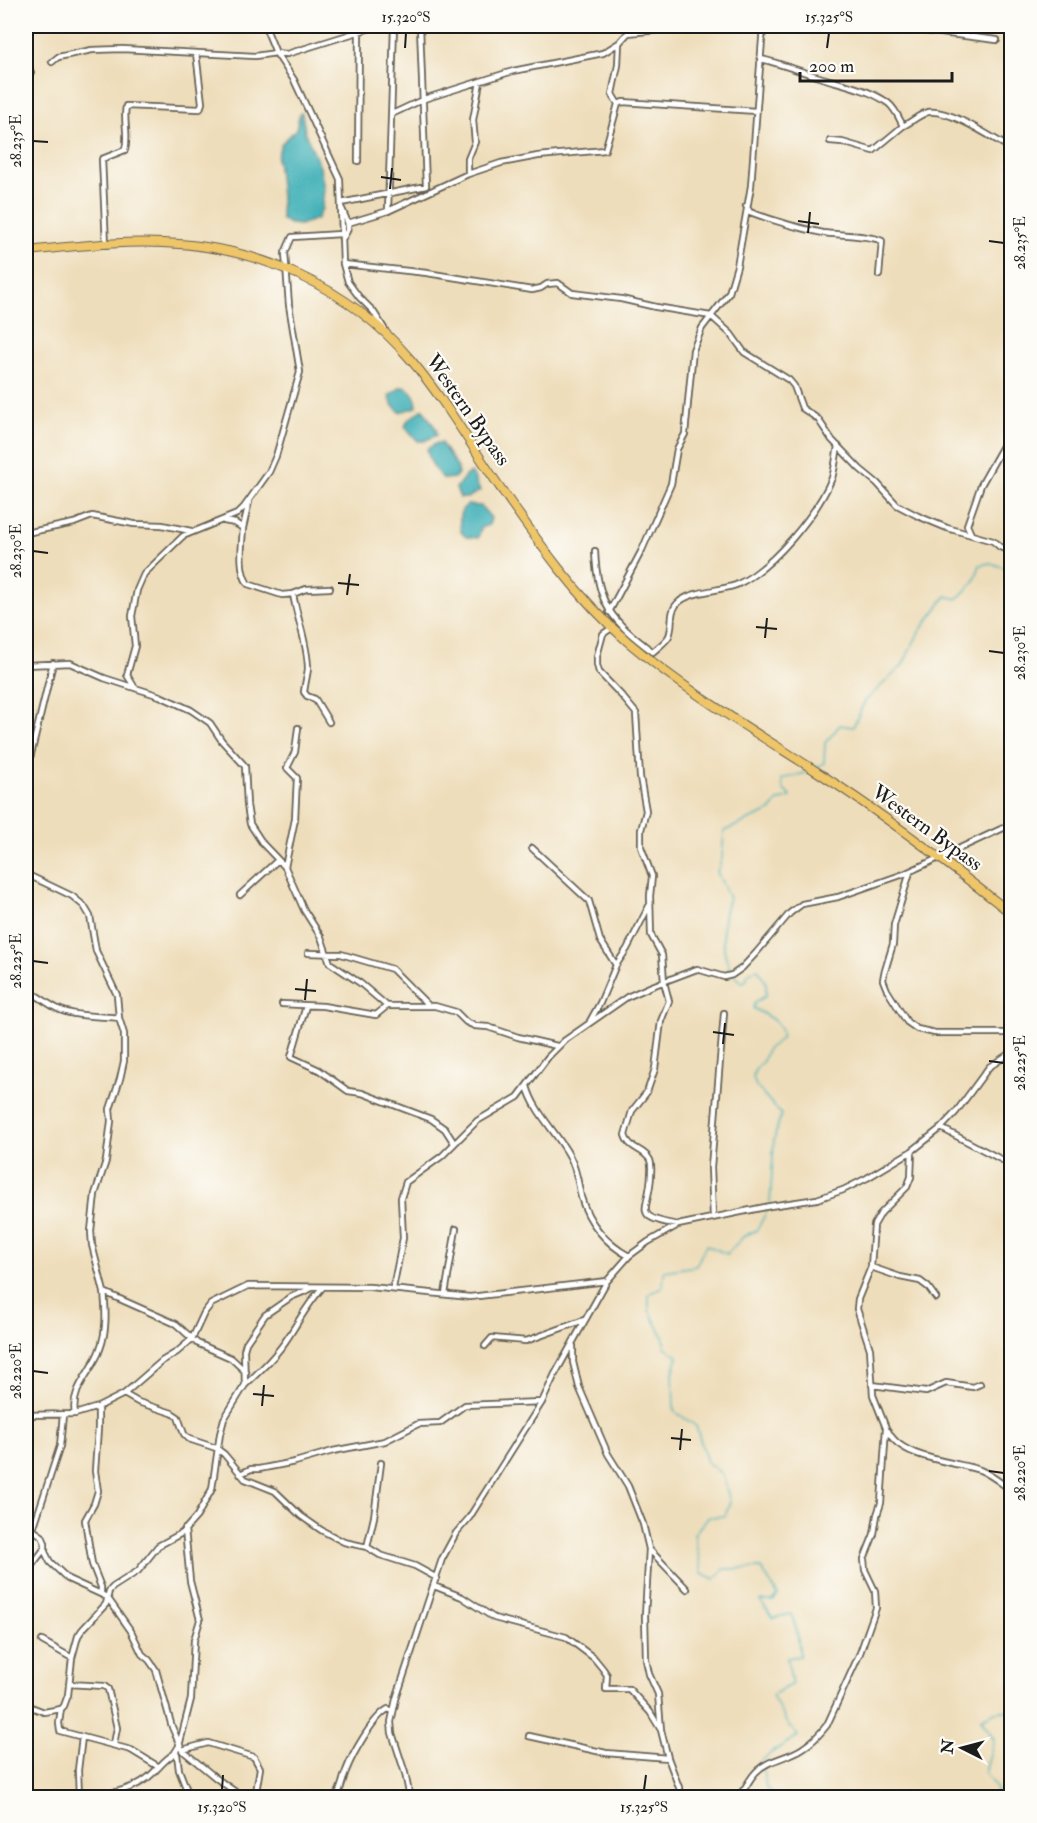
<svg xmlns="http://www.w3.org/2000/svg" width="1037" height="1823" viewBox="0 0 1037 1823" font-family="'IM FELL Double Pica',serif">
  <style>
    .water { fill: #3fb0b7; stroke: #2e666a; stroke-width: 1.5 }
    .lines { fill: none; stroke-linecap: round; stroke-linejoin: round }
    .stream { stroke: #3fb0b7; stroke-width: 1.5 }
    .street-casing { stroke: #666053; stroke-width: 8 }
    .primary-casing { stroke: #666053; stroke-width: 10 }
    .street { stroke: #fff; stroke-width: 4.5 }
    .primary { stroke: #eec569; stroke-width: 8 }
    .ticks { fill: none; stroke: #1c1c1c; stroke-width: 2 }
    .labels { text-anchor: middle; dominant-baseline: central; stroke-width: 4.5; stroke-linejoin: round; paint-order: stroke }
    .street-label { font-size: 21px; fill: #1c1c1c; stroke: #fdfcf7 }
    .neatline { fill: none; stroke: #1c1c1c; stroke-width: 2 }
    .ticks-label { font-size: 15px; text-anchor: middle; fill: #1c1c1c }
  </style>
  <rect width="100%" height="100%" fill="#fdfcf7"/>
  <filter id="ink" filterUnits="userSpaceOnUse"><feTurbulence type="fractalNoise" baseFrequency=".0167" numOctaves="2"/><feDisplacementMap in="SourceGraphic" scale="12" xChannelSelector="R" yChannelSelector="G"/><feConvolveMatrix kernelMatrix="1 2 1 2 8 2 1 2 1" color-interpolation-filters="sRGB"/></filter>
  <filter id="wash" filterUnits="userSpaceOnUse"><feTurbulence type="fractalNoise" baseFrequency=".008" numOctaves="4" result="noise"/><feDisplacementMap in="SourceGraphic" scale="24" xChannelSelector="R" yChannelSelector="G"/><feGaussianBlur stdDeviation="1.35" result="paint"/><feColorMatrix in="noise" values="0 0 0 0 0 0 0 0 0 0 0 0 0 0 0 0 0 1.4 0 .05"/><feComposite in="paint" operator="in"/></filter>
  <g filter="url(#wash)">
    <rect width="100%" height="100%" fill="#eeddba"/>
    <path class="water" d="M300,113H302L305,132L320,167L324,188L322,209L317,219L300,225L290,224L281,219V197L277,158L281,144L296,129Z
      M401,387C411,387 417,398 417,407L400,412L393,406L389,396Z
      M423,409L436,429L437,435L424,441H418L405,427L407,421Z
      M437,443H441L458,468V474L454,478L444,479C434,471 429,461 427,449Z
      M470,473L473,475L480,491L467,498H460L456,488L465,476Z
      M467,505L481,506L491,518L489,525L481,528L478,538L466,537L461,532C460,521 457,512 467,505Z"/>
    <g class="lines">
      <path class="stream" d="M816,768L824,763L825,743L840,725L853,727L865,701L902,666L919,632L946,596L957,599L974,582L980,565L990,563L1009,569L1012,566
        M770,1204L774,1140L781,1114L756,1086L753,1077L755,1070L763,1061L767,1049L781,1039C785,1022 766,1016 753,1008L755,1002L766,996V983L758,969C750,971 747,973 746,981L741,982C719,965 720,922 729,898L717,872L722,858L724,831L770,811L778,801L791,797L783,789L782,779L809,772
        M761,1766L759,1763L772,1752L798,1736L786,1722L772,1695L792,1684L787,1658L800,1656L797,1631L791,1614L773,1618L760,1601H773L778,1595L761,1568L724,1569L714,1579L702,1573L694,1534L708,1517L725,1516L730,1502L723,1475L707,1462L696,1426L674,1411L673,1373L678,1356L665,1347L663,1336L649,1310V1294L663,1287L664,1271L696,1266L706,1245L727,1254L744,1236L757,1230L768,1209
        M763,1770L766,1787L776,1798
        M998,1798L995,1787L985,1773L994,1739L981,1719L995,1712L1012,1710"/>
    </g>
  </g>
  <g filter="url(#ink)">
    <g class="lines">
      <g class="street-casing">
        <path id="street" d="M265,26L276,53L294,80L340,179L343,264L348,282L359,297L373,311L385,330
          M885,26L997,40
          M761,59C782,64 799,71 819,77C841,84 869,89 888,103C895,108 899,118 903,126C910,123 920,114 928,112C951,109 992,138 1012,149
          M26,60L31,73L26,77
          M52,62L58,57L92,50L122,49L255,56L276,53L287,54L377,26
          M618,104L612,94L618,65L619,43
          M392,114L424,99L513,71L603,53L619,43L628,33L698,26
          M830,141L842,142L873,151L903,126
          M358,161L359,31
          M468,174V159L475,142L473,120L480,82
          M341,203L426,186L420,26
          M746,206L750,212C774,221 798,228 823,233C837,235 872,235 882,241L879,275
          M342,209C348,223 352,227 342,239
          M388,211L394,26
          M348,223L388,211L468,174L501,163L538,156L605,150L618,104L623,102L756,111
          M106,245L102,159L125,150C129,134 123,121 126,106L200,109L202,103L196,53
          M343,264L427,273L532,290L541,288L547,284L558,283L572,293L621,299L656,307L711,316L731,334L744,352L789,380L794,386L802,408L818,419L832,440L860,469L877,483L897,505L918,516L947,528L993,541L1000,547L1012,552
          M224,521L235,523L243,528C242,546 238,569 248,584L282,595L293,594L306,589L330,588
          M243,528L249,502
          M26,533L74,523L92,516L134,524L162,525L191,531
          M971,534L967,525L981,485L1012,430
          M595,551C597,605 612,621 653,652C658,647 666,642 669,636C674,624 668,611 679,602C691,591 720,591 736,585C772,569 817,514 832,478C835,468 836,457 838,446
          M293,594C297,619 308,644 308,669C307,676 305,684 304,692L307,696L315,699L329,722
          M609,612L642,550L671,484L677,449L685,434L693,350L702,328L729,293L737,266L751,186L763,26
          M613,627L603,634L597,656V665L599,672L621,695L636,713L640,777L646,811L641,830V847L652,876L650,896L651,935L662,955L664,982L669,1001L661,1021L655,1069L647,1092L632,1111L625,1135C629,1150 644,1148 650,1160C652,1165 651,1170 651,1174C650,1211 629,1216 678,1225
          M26,665L70,663L104,678L160,696L191,710L210,723L222,741L245,766L247,805L250,824L263,844L285,867L304,910L321,937L330,963L360,983L387,1006H435L456,1012L466,1022L475,1026L488,1027L518,1037L557,1046
          M135,688L127,675L135,646L132,616L137,590L144,574L183,536L237,514L244,507L269,472L276,456L300,372L289,305L285,253L292,237L341,234
          M26,775L53,663
          M532,848L589,901L600,940L616,965
          M285,867L295,819L297,778L287,768L295,752L298,728
          M910,872L894,925L893,944L884,974L883,980L887,990L907,1022L917,1029L935,1033H1012
          M26,874L72,896L84,906L90,916L96,951L117,995L119,1018L124,1034V1061L120,1079L110,1109L111,1121L106,1161L95,1194L91,1231L92,1245L104,1292L176,1324L197,1343L231,1358L246,1372
          M240,895L278,860
          M308,953L341,954L392,969L428,1005
          M26,990C38,995 46,1003 58,1009C76,1017 99,1016 119,1018
          M282,1004L323,1006L376,1015L387,1006
          M306,1006L291,1057L319,1070L348,1091L362,1093L431,1119L445,1129L454,1143
          M590,1021L600,1003L616,965L627,949L649,906
          M527,1086C535,1114 557,1132 570,1157C577,1170 578,1183 581,1197C588,1222 606,1244 629,1256
          M941,1128L1012,1165
          M713,1217L711,1167L724,1013
          M871,1267L900,1277L920,1281L928,1287L936,1298
          M393,1288L403,1238L401,1198L406,1182L442,1156L477,1121L518,1097L548,1057L564,1041L627,997L652,986L697,969L724,977L732,975L742,968L756,953L790,913L802,904L838,897L904,874L1012,824
          M445,1294L456,1229
          M485,1346L492,1338L526,1341L584,1320
          M573,1346V1362L579,1387L608,1454L628,1486L643,1524L649,1549L645,1615L646,1660L649,1674L658,1694L661,1730L668,1758L683,1798
          M245,1385C261,1370 277,1355 289,1336C300,1319 309,1302 323,1287
          M872,1385L926,1392L946,1383L973,1387L980,1384
          M124,1394L138,1402L172,1413L178,1417L184,1434L189,1439L216,1448L224,1454L245,1479L275,1491L301,1516L321,1530L344,1542L367,1547L380,1555L415,1566L437,1578
          M98,1407V1428L95,1471L98,1491L94,1504L85,1520L92,1564L101,1587V1594
          M75,1414C70,1388 93,1371 100,1349C107,1331 106,1311 104,1292
          M26,1415L75,1414L98,1407L124,1394L162,1361L177,1352L192,1339L204,1313L211,1304L248,1286L370,1287L470,1297L607,1281
          M888,1431C901,1459 953,1461 980,1470C992,1475 1001,1483 1012,1491
          M240,1474L251,1469H259L295,1462L333,1451L385,1441L418,1424L440,1423L465,1405L542,1402
          M26,1525L42,1536L45,1543V1552L50,1562L68,1579L107,1597L131,1631L142,1654L149,1660L156,1670L172,1727L182,1750L216,1778L244,1798
          M33,1529L60,1446L63,1415
          M185,1529L190,1581L200,1620L194,1640L191,1699L179,1746L174,1754H177L179,1770L190,1798
          M367,1547L374,1517L381,1463
          M649,1549L687,1589
          M26,1573L45,1548
          M434,1586L462,1597L494,1618L566,1637L594,1658L603,1669L607,1675L606,1689H629L650,1712L661,1730
          M42,1641L72,1658
          M69,1684L104,1686L108,1689L117,1728L114,1744
          M26,1705L44,1712L61,1709L64,1706L68,1695L72,1658L78,1636L82,1630L106,1604L109,1591L113,1587L138,1571L158,1546L182,1533L197,1516L212,1489L220,1434L224,1419L245,1385L244,1350L246,1343L265,1315L291,1297L310,1289
          M61,1709L59,1723L60,1731L131,1750L159,1767
          M529,1736L606,1753L668,1758
          M182,1750L208,1743L254,1757L260,1768L255,1798
          M79,1797L78,1770L82,1737
          M68,1798C94,1795 124,1795 146,1779C157,1771 163,1760 174,1754
          M335,1798C342,1790 342,1780 346,1771C352,1755 373,1717 388,1709L393,1711
          M410,1798L405,1773L392,1733L391,1722L396,1699L442,1559L456,1533L469,1518L542,1402L555,1374L607,1281L629,1256L648,1242L678,1225L770,1206L817,1199L843,1190L867,1178L912,1151L941,1128L956,1112L989,1067L1012,1052
          M736,1798C746,1790 748,1780 756,1772C768,1759 789,1758 803,1748C813,1742 820,1734 827,1725L860,1653L876,1608L875,1591L865,1570L864,1559L874,1534L877,1515L881,1503L886,1428L873,1395L870,1349L857,1309L858,1299L871,1267L874,1225L881,1213L907,1187L911,1177L912,1151"/>
      </g>
      <g class="primary-casing">
        <path id="primary" d="M26,251C71,247 117,241 163,243C258,246 349,287 411,360C443,398 469,442 497,483C536,539 576,597 628,642C687,692 755,732 819,773C886,816 950,865 1012,914"/>
      </g>
      <use href="#street" class="street"/>
      <use href="#primary" class="primary"/>
    </g>
  </g>
  <path class="ticks" d="M405,48L406,33M827,48L829,33M33,141L48,142M381,177L401,180M390,189L392,168M798,221L819,224M808,233L810,212M989,241L1004,243M33,551L48,553M338,583L359,585M347,595L350,574M756,627L777,629M765,638L767,618M989,651L1004,653M33,961L48,963M295,989L316,991M305,1000L307,979M713,1032L734,1035M723,1044L725,1023M989,1061L1004,1063M33,1371L48,1373M253,1394L274,1396M262,1406L264,1385M671,1438L691,1440M680,1450L682,1429M989,1471L1004,1473M222,1790L223,1775M644,1790L646,1775"/>
  <g class="labels">
    <g class="street-label">
      <text transform="translate(468 410) rotate(55)">Western Bypass</text>
      <text transform="translate(927 828) rotate(36)">Western Bypass</text>
    </g>
  </g>
  <rect width="1037" height="1823" fill="none" stroke="#fdfcf7" stroke-width="66"/>
  <g transform="translate(962 1748) rotate(276)" stroke="#fdfcf7" stroke-width="4.5" paint-order="stroke">
  <path d="M0-4.5L10 22L0 15L-10 22Z" fill="#1c1c1c"/>
  <text y="-9" font-size="16" font-weight="bold" text-anchor="middle" fill="#1c1c1c">N</text>
  </g>
  <path d="M800 72v9h152v-9" fill="none" stroke="#1c1c1c" stroke-width="3"/>
  <text x="809" y="72" font-size="18" fill="#1c1c1c" stroke="#fdfcf7" stroke-width="4.5" paint-order="stroke">200 m</text>
  <rect x="33" y="33" width="971" height="1757" class="neatline"/>
  <g class="ticks-label">
    <text x="406" y="22">15.320°S</text>
    <text x="829" y="22">15.325°S</text>
    <text transform="translate(16 141) rotate(-90)" y="5">28.235°E</text>
    <text transform="translate(1020 243) rotate(-90)" y="5">28.235°E</text>
    <text transform="translate(16 551) rotate(-90)" y="5">28.230°E</text>
    <text transform="translate(1020 653) rotate(-90)" y="5">28.230°E</text>
    <text transform="translate(16 961) rotate(-90)" y="5">28.225°E</text>
    <text transform="translate(1020 1063) rotate(-90)" y="5">28.225°E</text>
    <text transform="translate(16 1371) rotate(-90)" y="5">28.220°E</text>
    <text transform="translate(1020 1473) rotate(-90)" y="5">28.220°E</text>
    <text x="222" y="1812">15.320°S</text>
    <text x="644" y="1812">15.325°S</text>
  </g>
</svg>
